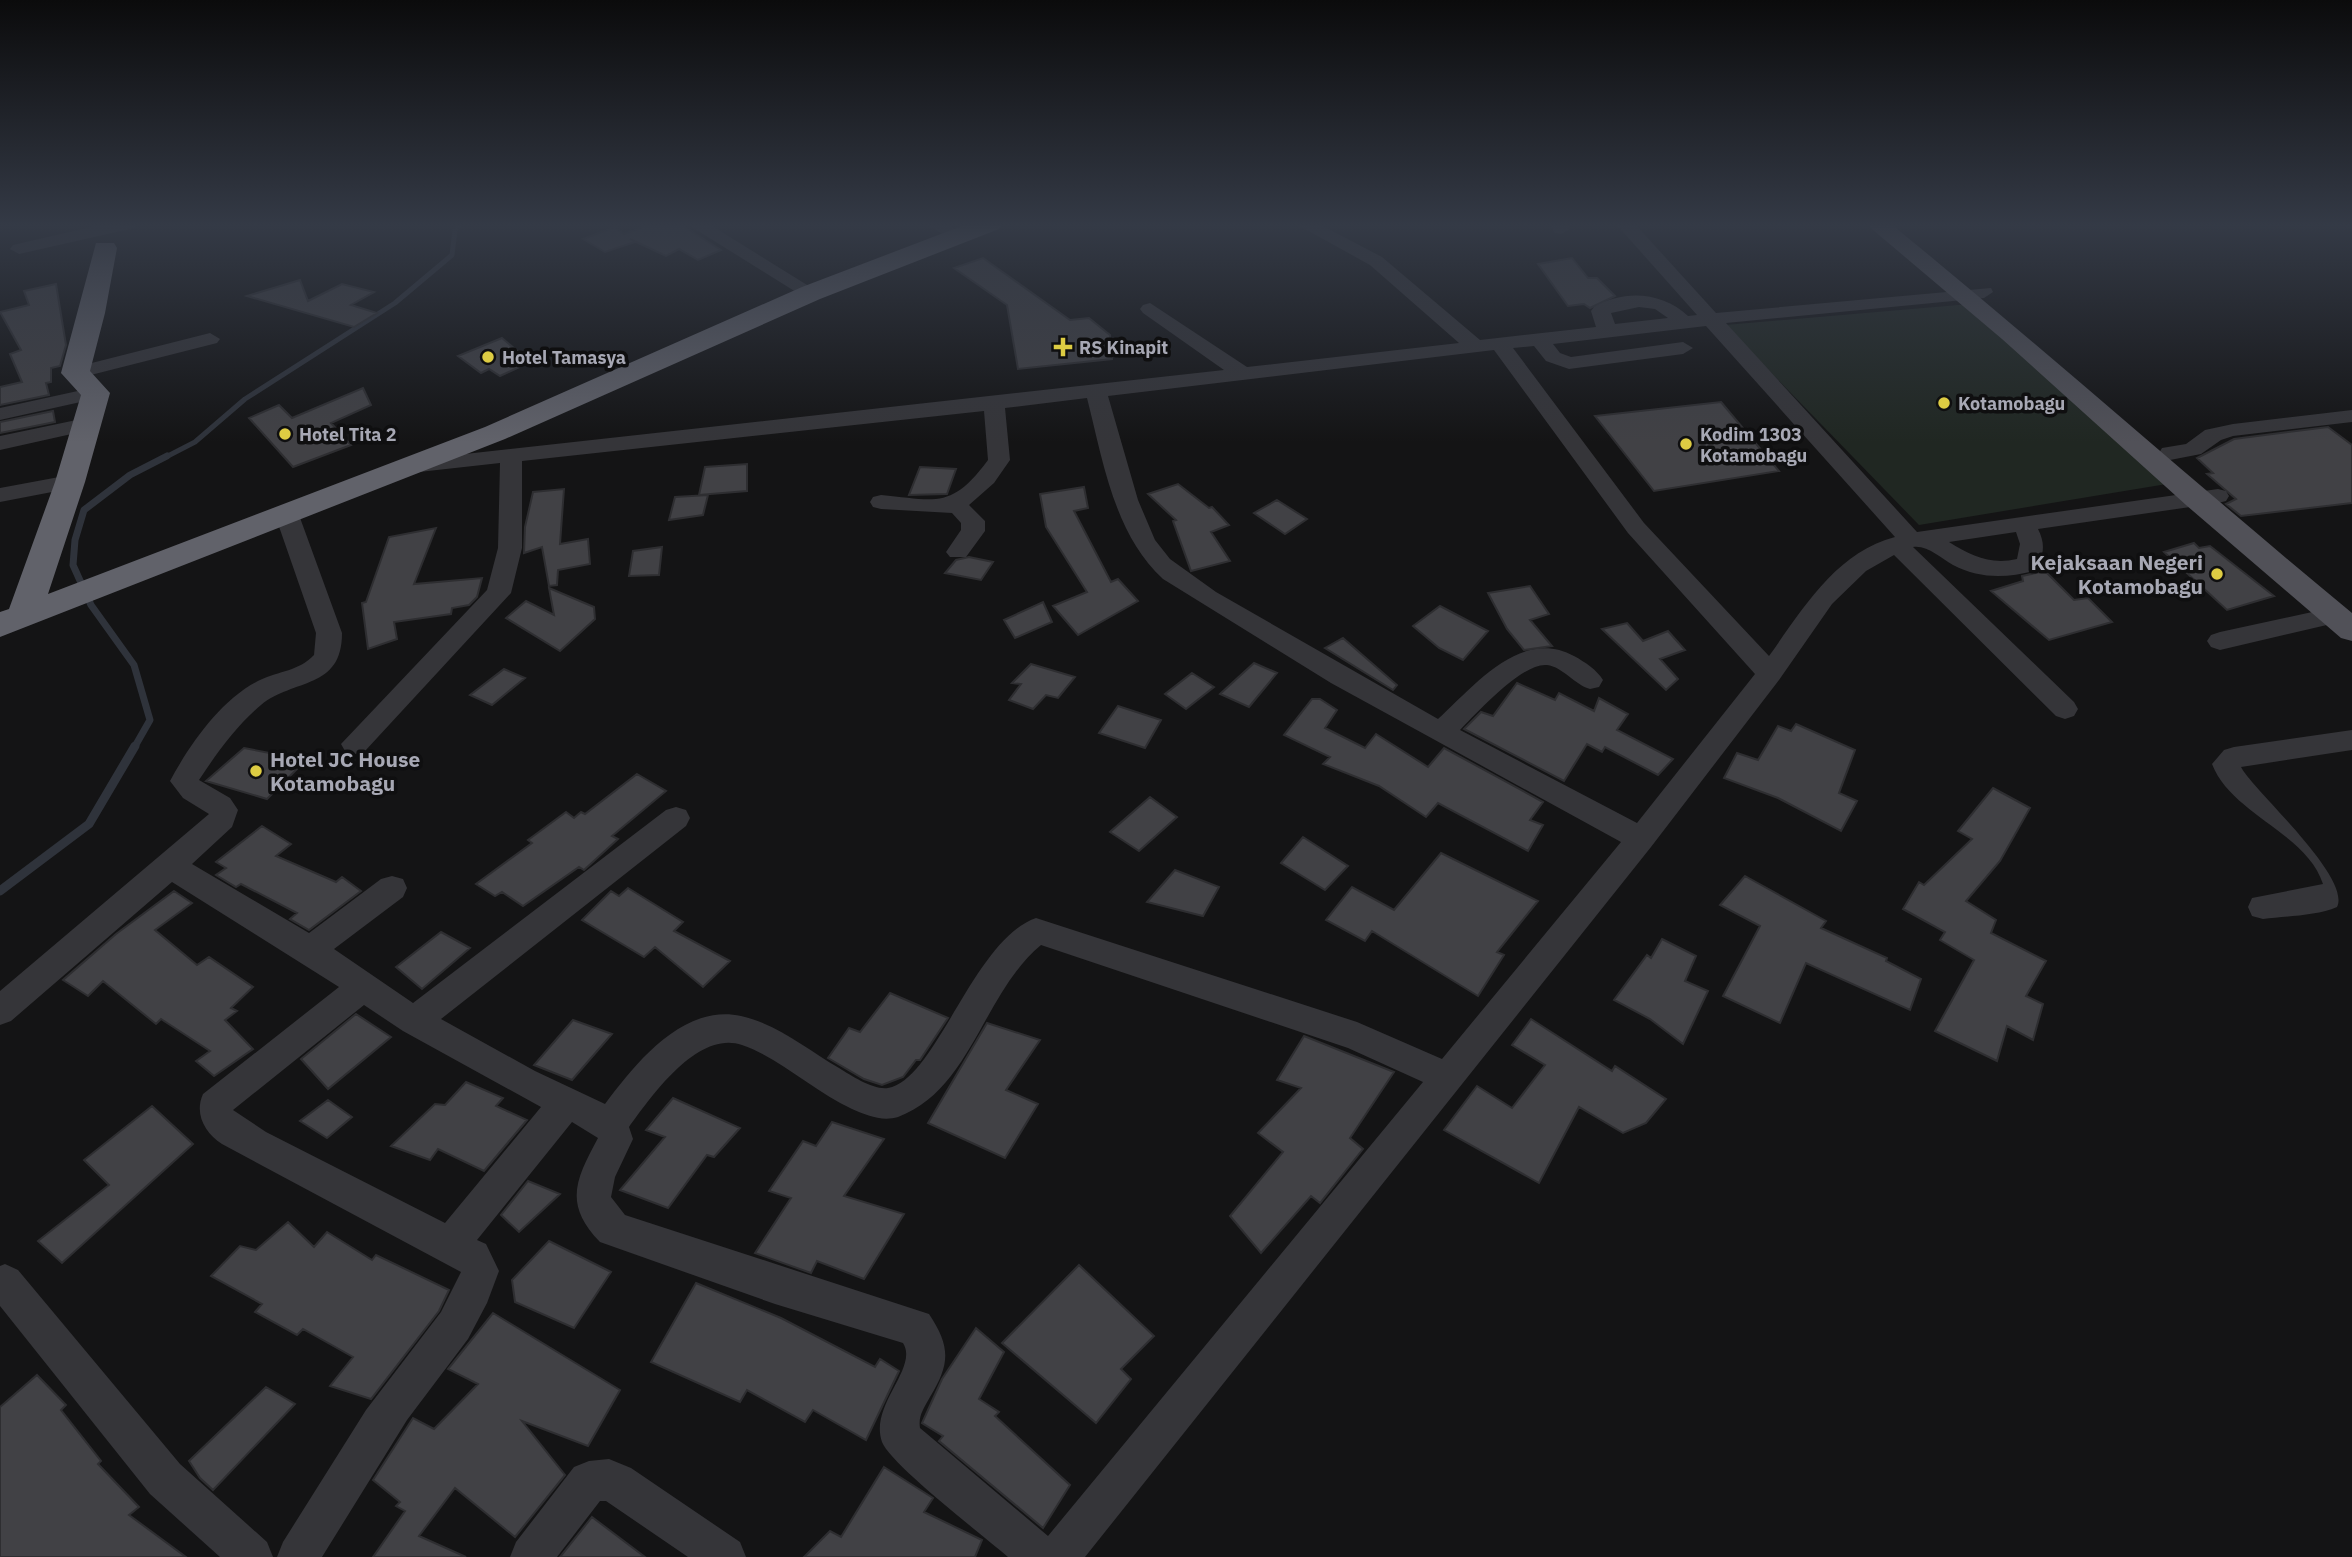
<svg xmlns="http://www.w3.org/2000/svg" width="2352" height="1557" viewBox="0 0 2352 1557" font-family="'IBM Plex Sans',sans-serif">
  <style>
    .green { fill: #202722 }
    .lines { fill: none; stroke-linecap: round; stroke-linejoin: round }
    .stream-far2 { stroke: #2f333b; stroke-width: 5 }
    .stream-far1 { stroke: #2f333b; stroke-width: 7 }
    .stream { stroke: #2f333b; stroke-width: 9 }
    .building { fill: #414145; stroke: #2e2e31; stroke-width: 2 }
    .minor { fill: #353539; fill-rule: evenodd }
    .major { fill: #515158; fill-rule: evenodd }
    .highway { fill: #61626a; fill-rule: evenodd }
    .poi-dot { fill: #ddcc43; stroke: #0f0f10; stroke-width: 2.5 }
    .labels { text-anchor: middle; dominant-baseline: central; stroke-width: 7; stroke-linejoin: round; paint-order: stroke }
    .far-poi-label { font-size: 18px; font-weight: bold; fill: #a7a8b4; stroke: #0f0f10; text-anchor: start }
    .poi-label { font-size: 21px; font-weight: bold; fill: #a7a8b4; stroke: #0f0f10; text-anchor: end }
  </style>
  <rect width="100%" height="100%" fill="#141415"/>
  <path class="green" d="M1970,304L2179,482L1919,525L1725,325Z"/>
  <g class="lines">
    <path class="stream-far2" d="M164,458L195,442L245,399L395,303L452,255L455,230L460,224"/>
    <path class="stream-far1" d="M134,748L150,720L134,665L91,605L73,565L75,540L84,510L130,475L167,456"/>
    <path class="stream" d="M0,891L89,824L135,746"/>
  </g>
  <path class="building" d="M652,224H680L721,250L698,260L679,249L666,256L630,239L635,242L605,252L583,239L615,227L624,234Z
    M983,258L1070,320L1089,318L1110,335L1112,359L1018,369L1007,305L954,268Z
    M1572,258L1588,278H1597L1615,296L1590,308L1584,304L1568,306L1538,264Z
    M300,280L308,301L342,284L374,292L351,305L377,313L354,327L247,296Z
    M56,284L66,345L60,366L51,368V382L46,383L49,395L0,405V387L22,382L10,354L21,350L0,312L29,305L24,291Z
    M502,338L522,355L516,358L524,365L500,376L489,369L481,373L458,356Z
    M363,388L371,405L331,423L351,445L293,467L249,418L279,405L292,418Z
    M1721,402L1779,471L1654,491L1595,416Z
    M53,411L55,422L0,433V422Z
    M2328,427L2352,445V503L2241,516L2226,504L2236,499L2207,474L2213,473L2197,458L2234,439Z
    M747,464V491L699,495L705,467Z
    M920,467L956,469L947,494L909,495Z
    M1178,484L1209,508L1212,507L1229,525L1211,532L1230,561L1191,571L1173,521L1176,520L1148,494Z
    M1084,487L1088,508L1074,511L1111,582L1118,579L1138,601L1078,635L1053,606L1087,592L1046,527L1040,494Z
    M564,489L560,544L588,539L590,564L558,570L557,585L549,586L542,547L524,553L525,527L533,492Z
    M708,495L703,515L669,520L675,497Z
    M1277,500L1307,519L1285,534L1254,513Z
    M436,528L414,584L482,578L477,597L469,605L452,608L451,614L394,622L397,639L368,649L362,603L366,602L389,537Z
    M2194,543L2199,548L2210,546L2274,596L2227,610L2164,552Z
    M662,547L659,575L629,576L633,551Z
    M969,557L993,562L981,580L945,573L956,560Z
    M2045,571L2074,600L2088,598L2112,622L2049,640L1991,591L2023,581L2022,576Z
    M1530,586L1549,614L1530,620L1552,646L1524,650L1507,629L1488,593Z
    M549,588L594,607L595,619L560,651L506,618L526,601L554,615Z
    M1043,602L1052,622L1015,638L1004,620Z
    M1440,606L1488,631L1463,660L1439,648L1413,626Z
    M1627,623L1643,641L1668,631L1685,650L1660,659L1678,679L1666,690L1602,629Z
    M1343,638L1397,685L1393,690L1325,648Z
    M1254,663L1277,673L1249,707L1220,694Z
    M1031,664L1075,677L1058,698L1046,695L1033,709L1009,700L1021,684L1012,683Z
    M504,669L525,678L492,705L470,695Z
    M1192,673L1214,687L1186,709L1165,694Z
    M1517,683L1555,700L1559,693L1594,711L1599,698L1628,714L1617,730L1673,759L1658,775L1605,747L1602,752L1587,744L1564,781L1464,729L1481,712L1493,716Z
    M1312,699H1320L1337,710L1325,728L1365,748L1376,734L1428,767L1444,748L1543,802L1530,820L1543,825L1528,851L1438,803L1426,817L1379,786L1323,764L1330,757L1284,735Z
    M1118,706L1161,720L1145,748L1099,733Z
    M1796,724L1855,750L1839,793L1857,801L1841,831L1778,798L1724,778L1737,753L1758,760L1778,726L1791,731Z
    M244,748L306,760L267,799L206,781Z
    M637,774L666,791L612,836L618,839L584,870L579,867L523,906L502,892L495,896L476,884L532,843L528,840L566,812L574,818L581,812L585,814Z
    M1993,788L2030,808L2000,861L1966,901L1996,920L1991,933L2046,961L2026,996L2043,1004L2033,1040L2007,1026L1997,1061L1935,1031L1974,960L1940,940L1945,932L1903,909L1919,882L1924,885L1972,839L1958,831Z
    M1150,797L1177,817L1139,851L1110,832Z
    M262,826L291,844L276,856L336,882L342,877L361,891L309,930L290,919L297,913L241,884L236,887L216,875L226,868L216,862Z
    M1303,837L1348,866L1325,890L1281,863Z
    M1441,853L1538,901L1497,952L1504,955L1478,996L1372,931L1365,941L1326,920L1352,887L1394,910Z
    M1175,870L1219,887L1203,916L1147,902Z
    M1745,876L1826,921L1821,928L1887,958L1886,961L1921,979L1910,1010L1806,963L1780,1023L1723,996L1760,926L1720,905Z
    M628,888L683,922L674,931L730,961L703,987L655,947L644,957L582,920L611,891L619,896Z
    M174,891L192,903L155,930L197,965L209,957L253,987L231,1008L237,1011L225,1020L253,1049L214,1076L196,1061L210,1051L161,1019L156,1024L103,981L88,996L63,980L116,934Z
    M441,932L470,948L422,989L396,967Z
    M1662,939L1696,956L1685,981L1708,991L1683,1044L1650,1019L1614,1000L1647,955L1651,958Z
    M890,993L948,1018L920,1060H916L903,1077L882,1085L864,1079L828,1058L849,1028L860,1032Z
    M356,1014L391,1037L328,1089L301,1059Z
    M1531,1019L1612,1071L1615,1066L1666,1099L1646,1123L1623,1133L1579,1107L1539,1183L1444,1130L1477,1086L1512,1108L1545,1065L1512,1045Z
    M573,1020L612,1034L572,1080L534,1065Z
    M987,1023L1040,1040L1006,1090L1038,1104L1005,1158L928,1123Z
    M1304,1036L1394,1072L1350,1138L1363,1149L1320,1203L1311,1196L1261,1253L1230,1216L1283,1152L1258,1133L1301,1088L1277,1080Z
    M466,1082L503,1098L496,1106L527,1120L484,1171L438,1149L430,1160L391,1146L435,1104L445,1105Z
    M673,1098L740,1128L714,1157L707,1155L668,1208L620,1190L665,1137L646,1130Z
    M328,1100L352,1117L327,1138L300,1121Z
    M152,1106L193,1144L62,1263L38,1241L109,1185L84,1160Z
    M832,1122L884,1139L844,1196L904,1214L864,1279L817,1261L811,1273L755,1253L791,1198L769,1191L803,1141L816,1146Z
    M528,1181L560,1194L519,1232L501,1215Z
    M288,1222L314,1247L327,1232L372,1260L376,1255L449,1290L439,1311L371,1399L330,1386L353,1357L303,1329L297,1335L255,1312L262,1304L211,1276L240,1246L256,1250Z
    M549,1241L611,1272L574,1328L515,1302L512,1280Z
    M1079,1265L1154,1336L1121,1369L1131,1379L1096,1423L1002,1343Z
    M696,1283L781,1318L875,1367L880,1359L899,1371L866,1440L813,1410L805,1422L747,1390L740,1402L651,1362Z
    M493,1313L620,1390L588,1446L522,1421L565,1475L515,1537L455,1488L419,1536L466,1557H373L405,1511L396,1506L400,1502L373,1480L413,1418L434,1429L478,1384L448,1369Z
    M976,1328L1004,1352L979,1399L999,1412L995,1416L1070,1485L1043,1528L939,1441L943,1436L922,1423L942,1379Z
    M37,1375L66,1405L61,1410L101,1461L98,1464L139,1507L129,1515L186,1557H0V1407Z
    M266,1387L295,1404L213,1490L200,1478L189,1461Z
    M884,1467L933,1498L924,1512L982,1540L975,1557H804L830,1531L841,1537Z
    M592,1517L645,1557H560Z"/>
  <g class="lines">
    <path class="minor" d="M104,224H137L134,228L19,254L10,249L13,245Z
      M687,224H709L820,293L811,299L804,297Z
      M926,224H948L966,238L957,243Z
      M1296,224H1319L1382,257L1480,340L1596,327L1591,311L1594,307C1624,289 1663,292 1688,316L1697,315L1616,224H1635L1716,313L1991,288L1993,292L1984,298L1726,323L1917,532L2218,489L2226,491L2229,496L2226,501L2218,503L2038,529C2046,545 2044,556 2034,571C2006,578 1980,579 1953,565C1940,558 1928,545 1913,547L2074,702L2078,709L2074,716L2065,719L2056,716L1894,555L1866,571L1832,604L1779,680L1651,847L1085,1557H1008C985,1537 890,1464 882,1442C869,1405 919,1368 903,1343L775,1304L600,1242C563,1204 576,1179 598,1138L572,1122L477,1240L486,1244L499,1271L487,1303L468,1339L407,1420L322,1557H277L283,1542L366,1410L441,1312L461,1272L222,1144C205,1133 194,1114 203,1094L339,987L172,882L11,1021L0,1025V991L209,814L183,798L170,781C190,744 221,699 260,680C279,671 299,671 314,655L316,633L275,515L279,510H295L299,515L342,633C342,690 294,678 261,705C236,726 217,753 199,780L230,798L238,810L232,827L192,864L309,933L381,879L392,876L403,879L407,888L403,897L334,949L413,1003L666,810L676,807L686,810L690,818L686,826L441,1019L535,1071L605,1104C635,1064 683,1003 741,1016C777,1024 808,1050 839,1068C852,1076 873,1090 888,1088C936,1080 973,940 1036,918L1357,1022L1442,1059L1621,842L1331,683L1163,579C1114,534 1103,461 1087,398L1005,408L1010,460L994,483L969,505L985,521V531L966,557H950L946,552L961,530V523L952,513L881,509L873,507L870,502L873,497L881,495C936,500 951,510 988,460L984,411L522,461V548L511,593L365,751L355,754L345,751L341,744L487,590L498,548L500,463L410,473L402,471L399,466L402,461L1224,370L1143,313L1140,309L1143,305L1150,303L1247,367L1459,343L1370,265ZM1639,307L1655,309L1668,318L1615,324L1611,313ZM1706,326L1895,537C1836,552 1802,610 1769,656L1644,523L1513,348L1534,346L1546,361L1569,369L1683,354L1693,348L1683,342L1571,357L1560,353L1553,344ZM1494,350L1628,533L1755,674L1637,823L1460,730C1476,714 1523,662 1547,665C1563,667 1575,685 1590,689L1599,687L1603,680C1597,670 1585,662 1574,656C1521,627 1474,686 1438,719L1216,592L1170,559L1155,540L1138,500L1108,396ZM2016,532L2020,544L2017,559C1991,565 1971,556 1949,542ZM1041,945L1348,1048L1423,1082L1048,1536L920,1428C918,1416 924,1408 930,1397C950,1364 951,1347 929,1314L625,1215L611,1197L615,1177L633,1139L629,1127C652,1096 697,1030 742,1045C778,1057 815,1092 852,1109C866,1115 882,1122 898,1117C971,1090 983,993 1041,945ZM364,1005L403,1031L541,1107L445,1223L266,1132L233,1110Z
      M1549,224H1567L1570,229L1561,234L1555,233Z
      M210,333L220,339L217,343L75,379L65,373L68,369Z
      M96,387L106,393L103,397L0,420V408Z
      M2352,410V422L2233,436L2221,440L2201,454L2170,460L2159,453L2162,448L2186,444L2205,430L2233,424Z
      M86,418L97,424L94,429L0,450V436Z
      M70,475L81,482L78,487L0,502V488Z
      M2335,607L2344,609L2347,615L2344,621L2220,650L2211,647L2207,641L2211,635L2220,632Z
      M2352,730V750L2241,767C2251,788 2352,877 2337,907C2316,916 2286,916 2263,919L2252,916L2248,907L2252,898L2323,884C2307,833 2231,814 2212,764L2224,750L2234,747Z
      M5,1264L18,1270L180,1464L267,1542L273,1557H220L150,1494L0,1306V1266Z
      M609,1459L631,1468L740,1542L746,1557H688L606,1501H600L557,1557H510L516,1542L574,1467L589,1461Z"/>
    <path class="major" d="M1866,224H1891C2047,351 2197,485 2352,613V641L2341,638L2186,505L2002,339Z"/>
    <path class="highway" d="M967,224H1002L999,229L820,299L505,439L0,637V612L9,609L55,482L81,395L61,373L96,243H114L117,248L105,313L90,371L110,393L85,482L48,594L485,427L802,287Z"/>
  </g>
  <linearGradient id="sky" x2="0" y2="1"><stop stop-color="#0b0b0c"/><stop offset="0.51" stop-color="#343a46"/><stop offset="1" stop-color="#343a46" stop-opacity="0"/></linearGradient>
  <rect width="2352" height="442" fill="url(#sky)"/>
  <g class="poi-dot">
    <path d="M1059.5 336.5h7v7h7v7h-7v7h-7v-7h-7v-7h7z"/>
    <circle cx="488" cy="357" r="7"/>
    <circle cx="1944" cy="403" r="7"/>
    <circle cx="285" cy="434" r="7"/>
    <circle cx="1686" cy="444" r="7"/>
    <circle cx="2217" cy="574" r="7"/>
    <circle cx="256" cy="771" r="7"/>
  </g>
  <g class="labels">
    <g class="far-poi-label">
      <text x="1079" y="347">RS Kinapit</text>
      <text x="502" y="357">Hotel Tamasya</text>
      <text x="1958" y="403">Kotamobagu</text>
      <text x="299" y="434">Hotel Tita 2</text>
      <text x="1700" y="434">Kodim 1303<tspan x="1700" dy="21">Kotamobagu</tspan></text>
    </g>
    <g class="poi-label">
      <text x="2203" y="562">Kejaksaan Negeri<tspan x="2203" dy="24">Kotamobagu</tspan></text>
      <text x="270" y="759" text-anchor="start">Hotel JC House<tspan x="270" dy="24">Kotamobagu</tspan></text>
    </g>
  </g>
</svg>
